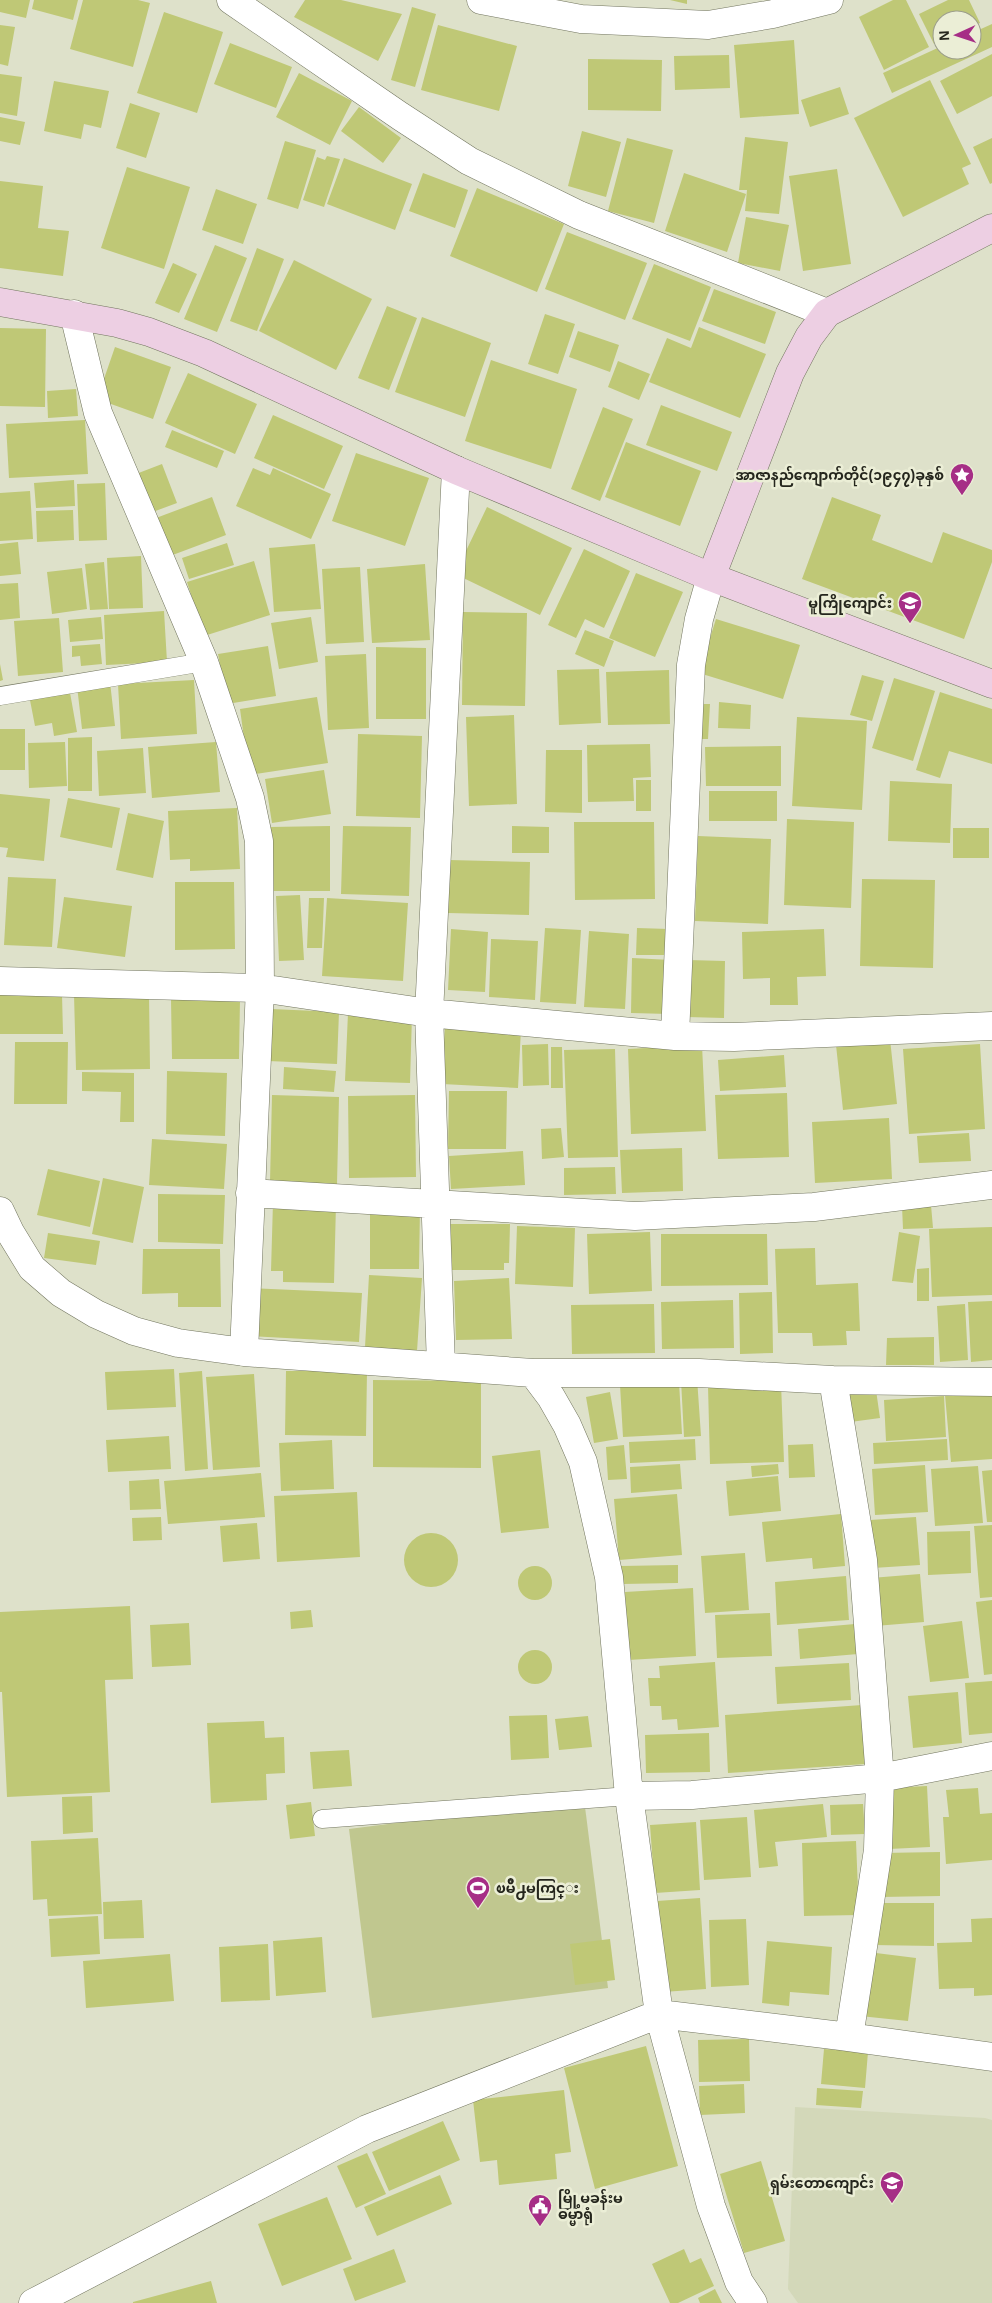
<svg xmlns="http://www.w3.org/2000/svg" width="992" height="2303" viewBox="0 0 992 2303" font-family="Helvetica,'Noto Sans Myanmar',sans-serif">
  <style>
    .built { fill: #d3d8b9 }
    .green { fill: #c0c78f }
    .building { fill: #bfc876 }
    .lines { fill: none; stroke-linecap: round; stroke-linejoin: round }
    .lane-casing { stroke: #72755f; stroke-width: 19 }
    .street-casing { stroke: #72755f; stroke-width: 29 }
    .secondary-casing { stroke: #72755f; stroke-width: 29 }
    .lane { stroke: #fff; stroke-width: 18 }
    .street { stroke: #fff; stroke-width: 28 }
    .secondary { stroke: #edcfe3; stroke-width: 28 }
    .labels { text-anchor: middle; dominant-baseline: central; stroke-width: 5; stroke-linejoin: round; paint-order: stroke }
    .poi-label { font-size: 14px; font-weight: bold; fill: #25261d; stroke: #ebeed6; text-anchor: end }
  </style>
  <rect width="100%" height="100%" fill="#dee1ca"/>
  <path class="built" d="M795,2107L985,2118L992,2120V2303H798L788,2289Z"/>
  <path class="green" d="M584,1799L608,1988L372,2018L349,1829Z"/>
  <path class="building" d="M0,0H30L26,18L0,12Z
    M34,0H78L73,20L32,9Z
    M83,0H138L150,3L133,67L70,49Z
    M305,0H341L402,14L378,61L294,17Z
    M670,0H687V4Z
    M893,0H906L929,47L884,70L859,17Z
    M948,0H969L980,23L972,26V20H942V41L934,44L919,14Z
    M412,7L436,14L415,87L391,80Z
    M164,12L223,32L197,113L137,93Z
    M992,24V47L892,93L883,73L942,46V50H972V33Z
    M0,25L15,27L8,66L0,64Z
    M438,25L517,46L499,111L421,90Z
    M794,40L799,114L740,118L734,45Z
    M230,43L292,67L276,108L214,84Z
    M992,54V96L957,114L940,81Z
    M729,55L730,88L675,90L674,56Z
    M588,59L662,60L661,111L588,110Z
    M299,73L352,101L330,145L276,117Z
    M0,74L22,77L17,116L0,113Z
    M930,80L971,164L962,168L969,184L903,217L854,118Z
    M54,81L109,91L101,128L84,124L81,139L44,131Z
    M840,87L849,114L810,127L801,100Z
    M130,103L160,113L146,158L116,148Z
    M359,107L401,138L383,163L341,131Z
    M0,117L25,122L20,145L0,141Z
    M582,131L621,142L606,197L568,186Z
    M745,137L788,142L779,214L745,211L747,190H739Z
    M627,138L673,150L654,223L608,211Z
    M992,138V183L990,184L973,147Z
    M285,141L316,150L298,209L267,199Z
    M327,156L340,159L324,207L303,200L317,157L325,160Z
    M344,158L412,184L395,230L327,204Z
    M127,167L190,187L164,269L101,248Z
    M837,169L851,264L803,271L789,176Z
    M423,173L468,190L455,228L409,211Z
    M684,173L746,194L727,252L665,231Z
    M0,181L43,186L38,228L69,231L63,276L0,268Z
    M477,188L564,224L537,292L450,256Z
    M216,189L257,204L243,244L202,230Z
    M746,217L789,225L780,271L738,263Z
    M567,232L647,263L625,320L545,289Z
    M215,245L247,258L217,332L184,319Z
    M257,248L284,259L257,331L230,321Z
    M294,260L372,299L336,370L259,331Z
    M173,263L197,274L179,313L155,303Z
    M654,264L711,287L690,341L632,319Z
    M714,289L776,312L765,344L702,321Z
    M387,306L417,318L389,390L358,378Z
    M545,314L575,324L558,374L528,364Z
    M422,317L491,343L465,417L395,392Z
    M699,327L766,354L740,418L649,382L667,338L691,348Z
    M0,328L46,329L45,407L0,406Z
    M578,331L619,345L610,372L569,357Z
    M115,347L171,367L153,419L97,399Z
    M491,360L577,389L551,469L465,441Z
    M618,361L650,374L639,400L608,387Z
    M188,373L257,404L235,454L165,423Z
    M76,389L78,416L48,418L47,391Z
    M661,405L732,432L717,471L646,445Z
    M603,407L633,419L600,501L571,489Z
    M273,415L343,446L324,489L254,458Z
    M85,420L88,474L9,478L6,424Z
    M172,430L224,451L217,468L165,447Z
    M626,442L701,471L680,526L605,497Z
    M356,453L429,478L405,546L332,521Z
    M162,464L177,503L150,513L136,474Z
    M253,468L270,475L273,468L331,494L311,539L236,506Z
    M74,480L75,506L36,508L34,483Z
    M105,483L107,540L79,541L77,484Z
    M30,491L33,539L0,541V493Z
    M212,497L226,535L170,556L156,518Z
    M832,497L881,515L872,540L932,563L943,532L992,550V562L964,639L802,579Z
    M487,507L572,548L540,615L455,574Z
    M73,510L74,540L37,542L36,511Z
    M18,542L21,574L0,576V544Z
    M227,543L234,565L189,579L182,558Z
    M315,544L321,609L274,612L269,548Z
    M584,549L630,571L604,628L585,619L576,638L548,625Z
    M141,556L143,608L109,609L107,558Z
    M254,561L270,615L204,636L187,582Z
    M104,562L108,609L90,610L85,564Z
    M425,564L430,640L372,643L367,569Z
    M360,567L364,642L326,644L322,569Z
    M82,568L87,609L52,614L47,572Z
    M636,573L683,592L655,657L609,638Z
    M18,583L20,618L0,620V584Z
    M164,611L167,662L106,665L104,615Z
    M463,612L527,613L525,706L462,705Z
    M101,617L103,639L70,642L68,620Z
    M311,617L318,662L279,669L271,623Z
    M59,618L63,672L18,676L14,621Z
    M716,619L800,645L783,699L699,673Z
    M585,630L614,641L604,667L575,654Z
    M100,644L102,664L81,666L80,656L72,657V646Z
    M268,646L276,696L227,704L218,654Z
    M376,647L426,648V719H376Z
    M366,654L369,728L328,730L325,656Z
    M0,664L3,680L0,681Z
    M599,669L601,723L559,725L557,670Z
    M669,670L670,724L608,725L606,672Z
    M862,675L884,681L872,721L850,715Z
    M894,678L935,691L913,761L872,748Z
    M194,680L197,734L121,739L118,684Z
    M110,682L115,726L82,729L77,686Z
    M69,687L77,732L54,736L52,723L35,726L29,695Z
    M940,692L992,709V764L949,751L940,778L916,770Z
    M317,697L328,763L249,775L240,709Z
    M719,702L751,705L750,729L718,728Z
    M695,704H710L708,739H694Z
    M514,715L517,804L469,806L466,717Z
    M797,717L867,721L862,810L792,806Z
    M0,729H25V770H0Z
    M358,734L422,736L420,818L356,816Z
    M92,737V791H68V738Z
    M65,742L67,786L29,788L28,743Z
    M216,742L220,792L152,798L148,747Z
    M650,744L651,777L633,778L634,801L588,802L587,745Z
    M781,746V786H706L705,747Z
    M143,748L146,793L99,796L97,751Z
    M546,750H582V813L545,812Z
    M324,770L331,814L272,823L265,779Z
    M636,780H651V811H636Z
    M890,781L952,784L950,843L888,841Z
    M709,791H777V821H709Z
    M0,794L50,799L44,861L6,857L8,848L0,847Z
    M68,798L120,808L112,848L60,837Z
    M237,808L240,869L190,871V859L170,860L168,811Z
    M128,813L164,821L153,878L116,870Z
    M787,819L854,822L851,908L784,905Z
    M574,822H654L655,899L575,900Z
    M330,826V891H271L270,827Z
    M343,826L411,827L409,896L341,894Z
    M512,826L549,827V853H512Z
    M953,828H989V858H953Z
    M698,836L771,839L768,924L695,921Z
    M449,860L530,862L529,915L448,913Z
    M8,877L56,879L52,947L4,945Z
    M862,879L935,880L933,968L860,966Z
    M175,882H234L235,949L175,950Z
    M300,895L304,960L279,961L276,896Z
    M64,897L132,906L125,957L57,948Z
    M309,898H324L322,948H307Z
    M327,898L408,903L403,981L322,976Z
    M545,928L581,930L576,1004L540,1002Z
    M637,928L669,929L668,955H636Z
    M451,929L488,932L485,992L448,990Z
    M824,929L826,976L797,977L798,1005H770V978L743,979L742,932Z
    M589,931L629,934L625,1009L584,1007Z
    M491,939L538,941L535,1000L489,997Z
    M632,958L671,960L669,1014L631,1013Z
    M688,960L725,961L724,1018L687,1017Z
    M149,993L150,1069L76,1070L74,994Z
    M62,994L63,1034H0V995Z
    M171,999H240L239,1059H172Z
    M271,1009L339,1012L337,1064L268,1061Z
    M348,1013L412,1015L410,1083L345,1081Z
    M445,1026L521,1029L518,1088L442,1084Z
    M890,1039L897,1104L843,1110L836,1045Z
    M15,1042H68L67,1104H14Z
    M548,1044L549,1085L523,1086L522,1045Z
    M980,1044L985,1129L909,1134L903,1049Z
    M702,1045L706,1131L631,1134L628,1049Z
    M551,1047H562L563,1088H551Z
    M615,1049L618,1157L568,1158L564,1050Z
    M784,1055L786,1087L720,1091L718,1060Z
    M284,1067L336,1071L334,1092L283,1089Z
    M167,1071L227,1073L225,1136L166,1134Z
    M82,1072L134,1073V1122H120L121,1092L82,1091Z
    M449,1091H507L506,1149H448Z
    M787,1093L789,1157L718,1159L715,1095Z
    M272,1095L339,1097L337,1184L270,1182Z
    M415,1095L416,1177L349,1178L348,1096Z
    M889,1118L892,1179L815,1183L812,1122Z
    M561,1128L564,1157L542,1159L541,1129Z
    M969,1133L971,1161L919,1163L917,1136Z
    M152,1139L227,1144L224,1189L149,1185Z
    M682,1148L683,1191L622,1193L620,1150Z
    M523,1151L525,1185L451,1189L449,1156Z
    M615,1167L616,1194L564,1195V1168Z
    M48,1169L100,1181L90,1227L37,1215Z
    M103,1178L144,1187L133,1243L92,1234Z
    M158,1194L225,1195L223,1244L158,1242Z
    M273,1202L336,1204L334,1283L283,1282V1271H271Z
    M931,1205L933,1228L903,1229L902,1206Z
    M370,1207H420L419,1269H370Z
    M445,1224H510L509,1263H504V1270H446Z
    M517,1226L575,1228L573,1287L515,1284Z
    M992,1227V1295L932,1297L929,1229Z
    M650,1232L652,1291L589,1294L587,1234Z
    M899,1232L920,1236L913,1283L892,1281Z
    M48,1233L100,1241L96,1265L44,1258Z
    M661,1234H767L768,1285L661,1286Z
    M815,1248L816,1285L858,1283L860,1331H846L847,1345L813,1346L812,1333H778L775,1249Z
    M143,1249H220L221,1307H178V1293L142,1294Z
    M929,1268V1301H917V1269Z
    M369,1275L422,1278L417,1351L365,1347Z
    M509,1278L512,1339L456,1340L454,1281Z
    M251,1288L362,1293L359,1342L249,1336Z
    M772,1292L773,1353L740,1354L739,1293Z
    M733,1300L734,1348L662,1349L661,1302Z
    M992,1301V1360L971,1362L968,1302Z
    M654,1304L655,1353L572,1354L571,1305Z
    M965,1304L968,1360L940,1362L937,1306Z
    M934,1337V1365H886L887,1338Z
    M174,1369L176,1407L107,1410L105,1372Z
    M202,1371L208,1469L185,1471L179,1373Z
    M286,1371H367L366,1436L285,1435Z
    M254,1374L260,1467L213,1470L206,1377Z
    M697,1378L701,1436L684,1437L681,1380Z
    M373,1380L481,1381V1468L373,1467Z
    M679,1382L682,1434L623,1437L620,1385Z
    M781,1383L784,1462L710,1464L708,1386Z
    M875,1383L880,1418L843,1423L838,1389Z
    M610,1392L618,1439L594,1443L586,1397Z
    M992,1392V1459L951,1462L945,1395Z
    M944,1396L946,1437L886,1441L884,1400Z
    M169,1436L171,1469L108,1472L106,1440Z
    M695,1439L696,1460L630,1463L629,1442Z
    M947,1439L948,1460L874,1464L873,1443Z
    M332,1440L334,1489L281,1491L279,1443Z
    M813,1444L815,1477L789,1478L788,1445Z
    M624,1445L627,1479L608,1480L606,1447Z
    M540,1450L549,1528L501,1533L492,1456Z
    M680,1464L682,1489L631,1493L630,1467Z
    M778,1464L779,1474L752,1477L751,1466Z
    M925,1465L928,1512L875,1515L872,1469Z
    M978,1466L983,1523L935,1526L931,1469Z
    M992,1470V1522H987L982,1471Z
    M261,1473L265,1517L168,1524L164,1481Z
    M778,1476L781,1511L729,1516L726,1481Z
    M159,1479L161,1509L130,1510L129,1481Z
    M357,1492L360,1557L277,1562L274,1496Z
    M677,1494L682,1555L619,1560L614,1499Z
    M841,1514L845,1566L813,1569L812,1558L766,1562L762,1522Z
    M161,1517L162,1540L133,1541L132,1518Z
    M916,1517L920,1565L873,1568L870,1520Z
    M257,1523L260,1559L223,1562L220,1526Z
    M992,1525V1597L980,1598L974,1526Z
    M970,1531L971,1573L928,1575L927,1532Z
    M404 1560a27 27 0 1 1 54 0a27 27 0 1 1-54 0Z
    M745,1553L749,1610L705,1613L701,1556Z
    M678,1565V1583L622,1584L621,1566Z
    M518 1583a17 17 0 1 1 34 0a17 17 0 1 1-34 0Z
    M920,1574L924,1622L875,1626L871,1578Z
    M846,1576L849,1620L777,1625L775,1582Z
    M693,1588L696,1656L628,1660L625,1592Z
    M992,1600V1674L984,1675L976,1602Z
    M130,1606L133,1679L105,1680L110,1792L7,1797L2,1692H0V1612Z
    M311,1610L313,1627L291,1629L290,1612Z
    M770,1613L772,1656L717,1658L715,1615Z
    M962,1621L969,1678L930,1682L923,1626Z
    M189,1623L191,1665L152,1667L150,1625Z
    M855,1624L858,1654L800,1659L798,1629Z
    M518 1667a17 17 0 1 1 34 0a17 17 0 1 1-34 0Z
    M715,1662L719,1727L678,1730L677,1719L662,1720L661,1706H650L648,1678H660L659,1666Z
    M849,1663L851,1700L777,1704L775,1667Z
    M992,1681V1733L969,1735L965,1683Z
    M958,1692L962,1743L913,1748L908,1696Z
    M862,1705L866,1764L728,1773L725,1715Z
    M547,1715L549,1758L511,1760L509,1716Z
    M588,1716L592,1747L559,1750L555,1719Z
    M264,1721L265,1738L284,1737L285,1773L266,1774L267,1800L211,1803L207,1723Z
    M709,1733L710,1772L646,1773L645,1735Z
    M349,1750L352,1786L313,1789L310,1752Z
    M927,1786L930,1847L889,1849L887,1788Z
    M978,1788L980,1814L992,1813V1860L946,1864L943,1817H949L946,1790Z
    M92,1796L93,1832L63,1834L62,1797Z
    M311,1802L315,1836L290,1839L286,1805Z
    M823,1804L827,1837L775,1842L778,1866L759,1868L754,1810Z
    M863,1804L865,1834L831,1835L830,1805Z
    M747,1817L751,1877L704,1880L700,1820Z
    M696,1822L700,1890L655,1893L650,1825Z
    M98,1838L102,1914L48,1916L47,1899L33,1900L31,1841Z
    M856,1841L859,1915L804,1916L802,1843Z
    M940,1852V1896L881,1897V1853Z
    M700,1898L706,1989L663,1992L657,1901Z
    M142,1900L144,1938L104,1939L103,1902Z
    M873,1903H934V1946L873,1945Z
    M98,1916L100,1954L51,1957L49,1919Z
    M992,1918V1995L974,1996V1988L939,1989L937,1943L972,1942L971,1919Z
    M746,1919L749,1985L711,1987L709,1920Z
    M322,1937L326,1992L276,1996L273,1941Z
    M610,1939L615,1980L575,1985L570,1944Z
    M767,1941L832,1947L829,1995L790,1992L789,2006L762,2003Z
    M268,1944L270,2000L221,2002L219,1947Z
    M868,1952L916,1958L908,2021L860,2016Z
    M170,1954L174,2001L86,2008L83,1961Z
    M749,2039L750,2081L699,2082L698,2040Z
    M646,2046L678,2166L595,2189L564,2068Z
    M824,2049L868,2052L865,2088L821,2084Z
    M744,2084L745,2113L700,2115L699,2086Z
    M817,2088L863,2091L861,2108L816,2105Z
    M564,2090L571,2152L555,2154L557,2179L499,2185L497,2160L480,2162L473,2100Z
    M443,2121L460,2160L389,2191L372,2152Z
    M367,2153L386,2194L356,2208L337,2166Z
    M761,2161L785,2241L744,2253L720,2174Z
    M440,2175L452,2204L377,2236L364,2207Z
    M327,2197L352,2259L282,2286L258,2224Z
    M394,2249L406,2282L355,2301L343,2269Z
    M684,2249L690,2263L701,2258L714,2286L678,2303H670L652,2264Z
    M211,2281L217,2303H133V2302Z
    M715,2289L722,2303H700L698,2298Z"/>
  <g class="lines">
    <g class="lane-casing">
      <path id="lane" d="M0,696L204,662
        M322,1819L629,1796"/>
    </g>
    <g class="street-casing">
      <path id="street" d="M231,0L400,116L469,161L579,215L827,313
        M481,0L581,19L708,25L773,14L829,0
        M74,314L98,413L204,662L250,798L259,841L260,988L244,1352
        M0,981L260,988L429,1013L675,1036L734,1037L992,1026
        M675,1036L691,665L699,619L711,577
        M250,1193L635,1216L814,1207L992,1185
        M0,1211L10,1232L32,1268L61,1293L96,1314L134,1331L178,1343L244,1352L533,1373H699L833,1380L992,1382
        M441,1366L429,1013L456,470
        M533,1373L551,1397L567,1425L583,1462L609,1577L629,1796L659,2014L711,2206L739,2282L753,2303
        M833,1380L863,1560L880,1778L878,1850L849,2037
        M629,1796L692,1795L880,1778L992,1756
        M33,2303L367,2129L659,2014L841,2036L992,2057"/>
    </g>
    <g class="secondary-casing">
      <path id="secondary" d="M0,302L117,323L149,332L204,353L456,470L711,577L992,684
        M711,577L790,373L809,337L827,313L992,228"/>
    </g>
    <use href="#lane" class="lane"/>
    <use href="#street" class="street"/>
    <use href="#secondary" class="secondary"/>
  </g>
  <defs>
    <g id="sight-pin" transform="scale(1.25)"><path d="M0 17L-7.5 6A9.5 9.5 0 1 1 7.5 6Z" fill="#a62e86" stroke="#ebeed6"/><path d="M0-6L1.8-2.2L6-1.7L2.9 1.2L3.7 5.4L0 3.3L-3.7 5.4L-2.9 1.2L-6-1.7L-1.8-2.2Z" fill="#fff"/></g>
    <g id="school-pin" transform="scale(1.25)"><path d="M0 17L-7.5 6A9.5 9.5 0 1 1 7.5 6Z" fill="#a62e86" stroke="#ebeed6"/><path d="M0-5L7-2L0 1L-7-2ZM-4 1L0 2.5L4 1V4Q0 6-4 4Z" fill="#fff"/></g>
    <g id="stadium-pin" transform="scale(1.25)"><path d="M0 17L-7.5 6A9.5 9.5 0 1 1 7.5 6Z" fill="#a62e86" stroke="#ebeed6"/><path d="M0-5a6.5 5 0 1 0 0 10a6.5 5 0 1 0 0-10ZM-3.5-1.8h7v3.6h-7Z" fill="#fff"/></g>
    <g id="civic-pin" transform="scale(1.25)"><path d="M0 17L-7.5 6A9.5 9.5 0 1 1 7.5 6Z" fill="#a62e86" stroke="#ebeed6"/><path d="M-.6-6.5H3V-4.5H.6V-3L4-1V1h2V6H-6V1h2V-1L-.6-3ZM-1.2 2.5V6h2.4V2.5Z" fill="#fff"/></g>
  </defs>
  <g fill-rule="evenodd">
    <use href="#sight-pin" x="962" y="475"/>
    <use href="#school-pin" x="910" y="603"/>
    <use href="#stadium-pin" x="478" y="1888"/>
    <use href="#school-pin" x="892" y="2183"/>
    <use href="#civic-pin" x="540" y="2206"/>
  </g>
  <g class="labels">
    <g class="poi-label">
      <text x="944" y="475">အာဇာနည်ကျောက်တိုင်(၁၉၄၇)ခုနှစ်</text>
      <text x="892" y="603">မူကြိုကျောင်း</text>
      <text x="496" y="1888" text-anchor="start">ၿမိဳ႕မကြင္း</text>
      <text x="874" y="2183">ရှမ်းတောကျောင်း</text>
      <text x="558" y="2198" text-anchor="start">မြို့မခန်းမ<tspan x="558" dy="16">ဓမ္မာရုံ</tspan></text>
    </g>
  </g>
  <g transform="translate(957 35) rotate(267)"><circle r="24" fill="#ebeed6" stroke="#9c9e8c"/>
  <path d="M0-4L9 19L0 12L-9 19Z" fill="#a62e86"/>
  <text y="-8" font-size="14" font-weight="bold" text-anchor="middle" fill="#25261d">N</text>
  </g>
</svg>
